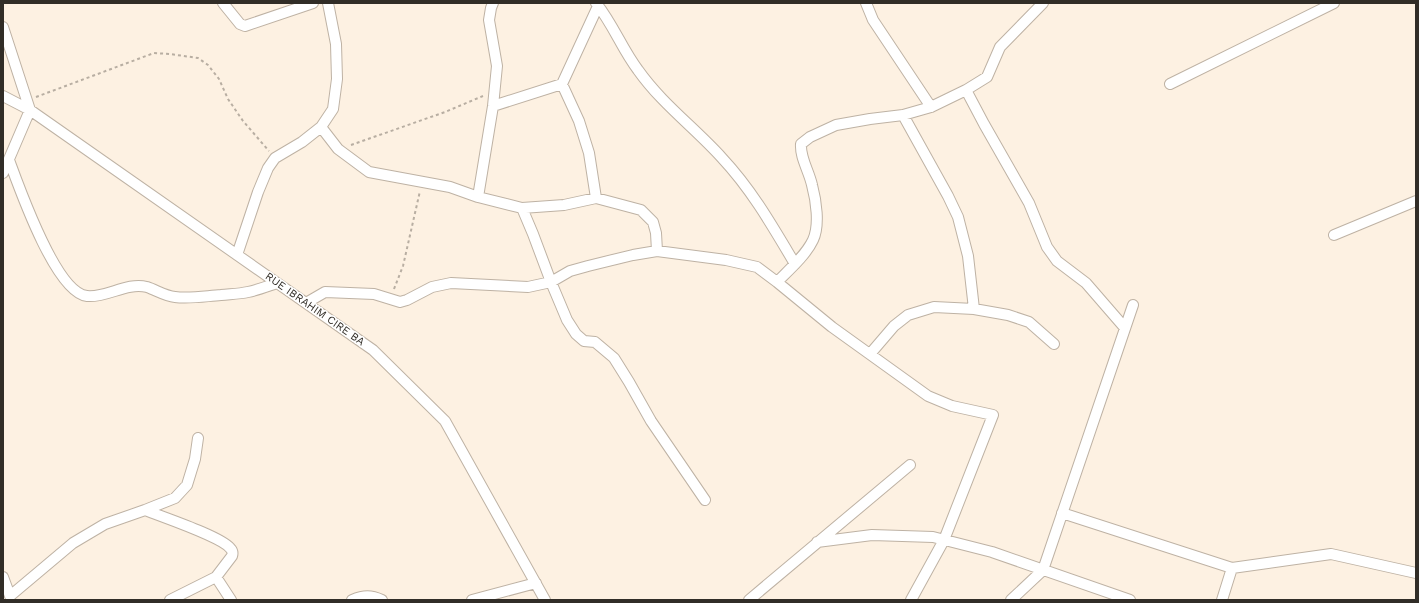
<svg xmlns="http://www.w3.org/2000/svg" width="1419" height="603" viewBox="0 0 1419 603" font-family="'Work Sans',sans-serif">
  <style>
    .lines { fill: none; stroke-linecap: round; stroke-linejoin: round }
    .minor-casing { stroke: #beb2a4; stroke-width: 12 }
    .path { stroke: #b8aea2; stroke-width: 2; stroke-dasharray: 3 3; stroke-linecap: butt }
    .minor { stroke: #fff; stroke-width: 10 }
    .labels { text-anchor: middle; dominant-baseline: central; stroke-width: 3; stroke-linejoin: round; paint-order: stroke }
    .street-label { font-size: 11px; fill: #312d27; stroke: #fff }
  </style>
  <rect width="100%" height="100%" fill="#fdf1e2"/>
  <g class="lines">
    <g class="minor-casing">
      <path id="minor" d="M223,3L240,24L245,26L313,3
        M328,3L336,44L337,79L333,109L321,127L338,149L369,172L450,187L478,197L522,208L564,205L596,198L641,210L653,222L656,233L657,251
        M596,3C613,24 622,49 638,70C662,104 695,128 722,158C752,190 773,227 795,264
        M866,3L873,20L931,107
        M3,27L30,110L3,173
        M1170,84L1334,3
        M966,90L984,124L1029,203L1047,247L1057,261L1086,283L1125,328
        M3,96L30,110L373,350L445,421L545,600
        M493,106L562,84
        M903,115L948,196L958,217L968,256L974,309
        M9,160C19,187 56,293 87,296C107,298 126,282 147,287C156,290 165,296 175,297C190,299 206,296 221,295C230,294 239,294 248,292C258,290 268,286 277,283
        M478,197L493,106L497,66L489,20L491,8L493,3
        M596,198L589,153L579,121L562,84L598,6
        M522,208L533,234L551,282L567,320L576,334L584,341L595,342L614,358L629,382L651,421L705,500
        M1334,235L1416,201
        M237,255L258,192L268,168L275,158L302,142L321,127
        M777,282C789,270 806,255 813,240C820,225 816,200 812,185C809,171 800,158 801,144L810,137L836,125L870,119L903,115L931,107L966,90L987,77L1000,47L1043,3
        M306,303L325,292L374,294L400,302L407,300L432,287L451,283L528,287L551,282L570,271L588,266L633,255L657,251L726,260L757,267L777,282L832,327L928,396L952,406L993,415L944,540L911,600
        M870,354L894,326L908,315L934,307L974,309L1008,315L1029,322L1054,344
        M145,510C162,517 220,536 230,548C233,551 233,553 232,556L216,577L170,600
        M1062,513L1232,568L1331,554L1416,573
        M817,542L872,535L933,537L992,552L1130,600
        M3,577L10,596L73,543L105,524L145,510L175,498L187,485L195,459L198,438
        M216,577L231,600
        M352,600C364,595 371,595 382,600
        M472,600L536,583
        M749,600L910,465
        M1011,600L1043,570L1133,305
        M1222,600L1232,568"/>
    </g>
    <path class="path" d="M36,97L154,53L170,54L198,58L208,65L219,79L228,99L243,121L269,151
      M351,145L445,112L483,96
      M394,289L403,266L420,191"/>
    <use href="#minor" class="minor"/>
  </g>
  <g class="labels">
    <g class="street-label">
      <text transform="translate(315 309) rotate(35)">RUE IBRAHIM CIRE BA</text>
    </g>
  </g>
  <rect width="1419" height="603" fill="none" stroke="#312d27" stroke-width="8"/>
</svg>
